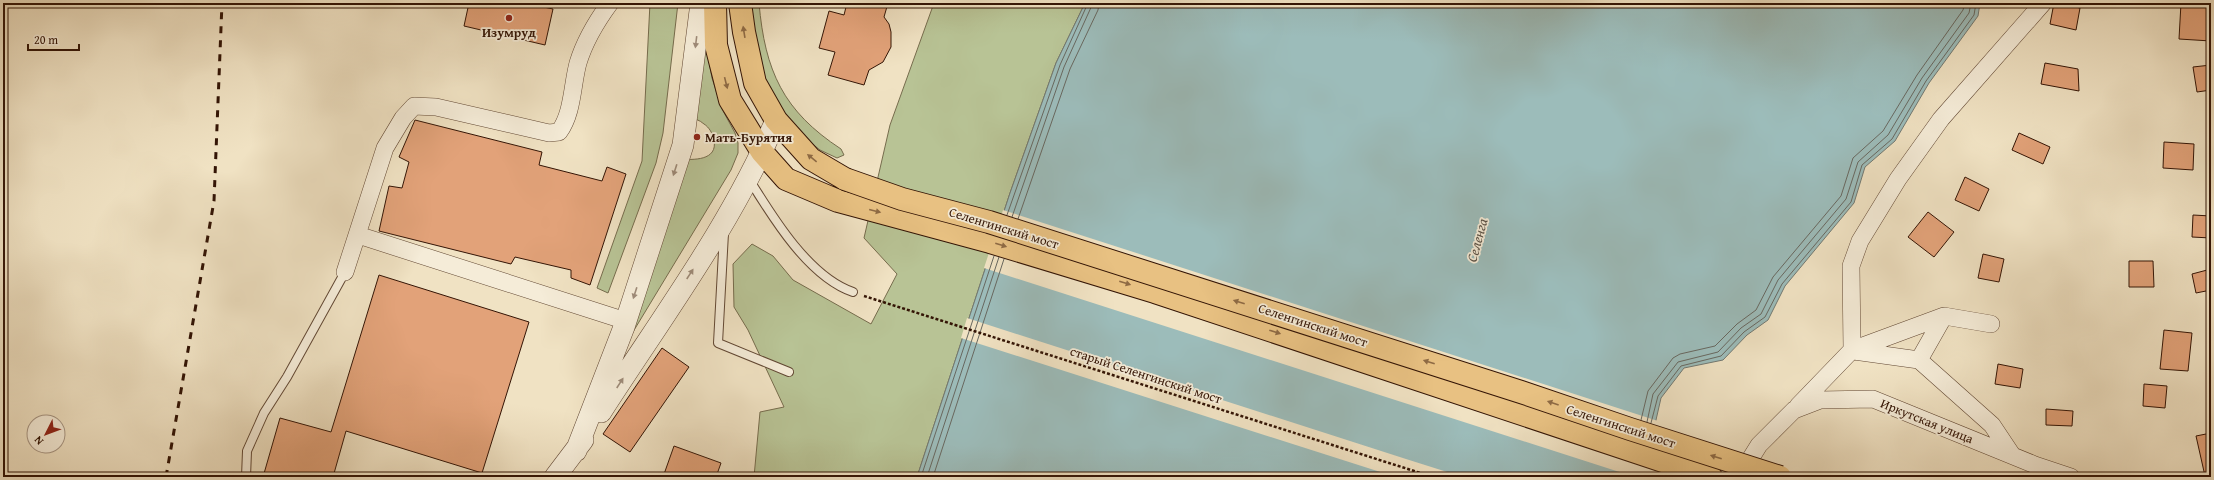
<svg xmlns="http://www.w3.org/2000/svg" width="2214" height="480" viewBox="0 0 2214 480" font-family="'Gentium Book Plus',serif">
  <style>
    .green { fill: #b8c395; stroke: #766c4d }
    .water { fill: #9cbcba; stroke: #727972 }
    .pier { fill: #f0e2c3 }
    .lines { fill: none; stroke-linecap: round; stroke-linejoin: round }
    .shore { stroke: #686860; stroke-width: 1 }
    .building { fill: #e2a279; stroke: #331405 }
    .service-casing { stroke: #624834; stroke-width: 10 }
    .minor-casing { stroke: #624834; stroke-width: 18 }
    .tertiary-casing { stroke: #624834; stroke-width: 22 }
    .primary-casing { stroke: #331405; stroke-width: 24 }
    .path { stroke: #331405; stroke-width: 2.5; stroke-dasharray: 3 2; stroke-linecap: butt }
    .service { stroke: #f5ecd8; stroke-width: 8 }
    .minor { stroke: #f5ecd8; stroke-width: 17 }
    .tertiary { stroke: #f5ecd8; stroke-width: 21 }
    .primary { stroke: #e8c182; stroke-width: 22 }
    .rail { stroke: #331405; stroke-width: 3; stroke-dasharray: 7 7; stroke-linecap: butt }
    .primary-bridge-casing { stroke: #331405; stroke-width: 24; stroke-linecap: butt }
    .primary-bridge { stroke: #e8c182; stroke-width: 22 }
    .oneway { fill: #8e6a44 }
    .oneway2 { fill: #9e8b79 }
    .poi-dot { fill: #8f2418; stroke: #f5ecd8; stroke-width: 1.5 }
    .labels { text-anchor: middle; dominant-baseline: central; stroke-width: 3.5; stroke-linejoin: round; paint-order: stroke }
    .poi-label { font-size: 13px; font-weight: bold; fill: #331405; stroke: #f5ecd8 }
    .street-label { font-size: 13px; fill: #331405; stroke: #f5ecd8 }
    .water-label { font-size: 14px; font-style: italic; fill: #584f44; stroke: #f5ecd8 }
  </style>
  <rect width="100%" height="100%" fill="#f0e2c3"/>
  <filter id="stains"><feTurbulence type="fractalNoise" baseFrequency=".005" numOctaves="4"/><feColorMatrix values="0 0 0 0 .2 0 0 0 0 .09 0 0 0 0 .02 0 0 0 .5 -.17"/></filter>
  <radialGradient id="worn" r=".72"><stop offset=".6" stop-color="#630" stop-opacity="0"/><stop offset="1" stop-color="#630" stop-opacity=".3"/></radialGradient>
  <path class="green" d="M650,3H678L663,133L656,163L608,293L597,288L642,161Z
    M745,3H759C765,71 783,111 841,149L844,155L837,158L820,150L801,135L790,123L765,86Z
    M934,3H1085L1056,63L1010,193L917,477H754L760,412L784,407L748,330L734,307L733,264L752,244L773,256L793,280L871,324L897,274L864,238L890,125Z
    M706,45L712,78L722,109L735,133L738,143V153L731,170L619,355L679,159C693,160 718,161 714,140C713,134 709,127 704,124C700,120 692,118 687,115Z"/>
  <path class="water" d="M1085,3H1980L1978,16L1929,83L1895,141L1865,167L1854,203L1785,286L1768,320L1747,335L1723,360L1684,368L1661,398L1643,477H917L1010,193L1056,63Z"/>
  <path class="pier" d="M1003,210L1658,421L1645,477H1635L984,268Z
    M967,318L1406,459L1463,477H1396L961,338Z"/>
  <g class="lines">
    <path class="shore" d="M1007,215L1060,65L1088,3
      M1012,217L1064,67L1093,3
      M1018,219L1070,69L1098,10L1099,3
      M1641,420L1648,391L1673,358L1680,354L1715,346L1737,324L1756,310L1773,277L1841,196L1853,158L1883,131L1917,75L1963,10L1965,3
      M1647,422L1653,394L1678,362L1718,352L1741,328L1761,314L1778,280L1846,199L1858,162L1888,135L1922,78L1969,13L1971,3
      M1651,423L1658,396L1681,366L1721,356L1744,332L1765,317L1782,284L1851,202L1862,165L1892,139L1926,81L1974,15L1976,3
      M921,477L994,256
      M927,477L999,257
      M933,477L1004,259"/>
  </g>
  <path class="building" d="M469,3H525L553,9L545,45L464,26Z
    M847,3H888L884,17L889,24L891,32V47L883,62L869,70L864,85L828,75L835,52L819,48L829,11L844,15Z
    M2054,3L2080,8L2076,30L2050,24Z
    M2181,3L2211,5V41L2179,39Z
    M2045,63L2078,69L2079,91L2041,84Z
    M2211,65V90L2197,92L2193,67Z
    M415,120L542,152L539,165L602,181L607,167L626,174L590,285L571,278V270L515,257L511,264L379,231L389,186L402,188L409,162L399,157Z
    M2019,133L2050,147L2043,164L2012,150Z
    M2164,142L2194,144L2193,170L2163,168Z
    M1965,177L1989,189L1979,211L1955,200Z
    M1928,212L1954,232L1934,257L1908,237Z
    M2193,215L2211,216V238L2192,237Z
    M1983,254L2004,259L1999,282L1978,278Z
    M2129,261H2153L2154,287H2129Z
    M2211,269V290L2196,293L2192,274Z
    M379,275L529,322L482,473L346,431L333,477H263L280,418L331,432Z
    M2164,330L2192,333L2188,371L2160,369Z
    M662,348L689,367L630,452L603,434Z
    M1998,364L2023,369L2020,388L1995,384Z
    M2144,384L2167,386L2165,408L2143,406Z
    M2046,409L2073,411L2072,426L2046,425Z
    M2211,433V475L2205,476L2196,436Z
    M674,446L721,463L716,477H663Z"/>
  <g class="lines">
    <g class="service-casing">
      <path id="service" d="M749,179C773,218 809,277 853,292
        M724,233L718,343L789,372
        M246,477L247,451L264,413L287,377L345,272"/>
    </g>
    <g class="minor-casing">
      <path id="minor" d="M358,235L626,321
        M345,272L385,148L403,118L414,106L436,107L549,133L559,132C573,113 572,85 578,63C585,40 596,22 610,3
        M1852,350L1851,266L1860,241L1898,179L1941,119L2043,3
        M1854,351L1919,360L1992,425L2012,455
        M1919,360L1944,316
        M1798,406L1852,350L1944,316L1991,324
        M1739,477L1759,445L1794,410L1820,400L1873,399L2035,465L2071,477"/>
    </g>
    <g class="tertiary-casing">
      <path id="tertiary" d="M601,412C662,317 732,224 776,120
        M576,451L624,327L683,145L701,3
        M555,477L583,440"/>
    </g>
    <g class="primary-casing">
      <path id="primary" d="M715,3L716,45L730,100L762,152L786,179L838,201L990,242L1155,292L1711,477
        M740,3L744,32L755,83L776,120L811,159L845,179"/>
    </g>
    <path class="path" d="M864,296L1433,477"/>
    <use href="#service" class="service"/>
    <use href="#minor" class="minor"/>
    <use href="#tertiary" class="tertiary"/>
    <use href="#primary" class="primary"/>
    <path class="rail" d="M166,477L214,201L222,3"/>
    <g class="primary-bridge-casing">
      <path id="primary-bridge" d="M845,179L902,199L989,222L1521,392L1630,429L1780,477"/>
    </g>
    <use href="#primary-bridge" class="primary-bridge"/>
  </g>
  <defs><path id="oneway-solid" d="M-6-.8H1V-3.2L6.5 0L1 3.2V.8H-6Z"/></defs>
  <g class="oneway">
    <use href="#oneway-solid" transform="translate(744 32) rotate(-99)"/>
    <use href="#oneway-solid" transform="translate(726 83) rotate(76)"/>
    <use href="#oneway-solid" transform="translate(812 158) rotate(-141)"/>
    <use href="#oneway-solid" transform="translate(875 211) rotate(14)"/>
    <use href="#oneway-solid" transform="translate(1001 245) rotate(17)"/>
    <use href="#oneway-solid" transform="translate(1125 283) rotate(17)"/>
    <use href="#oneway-solid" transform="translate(1239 302) rotate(-162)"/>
    <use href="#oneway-solid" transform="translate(1275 332) rotate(18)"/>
    <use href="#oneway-solid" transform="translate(1429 362) rotate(-162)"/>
    <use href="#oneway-solid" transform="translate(1553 403) rotate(-161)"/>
    <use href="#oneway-solid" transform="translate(1716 457) rotate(-162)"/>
  </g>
  <g class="oneway2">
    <use href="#oneway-solid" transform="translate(696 42) rotate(97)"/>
    <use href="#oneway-solid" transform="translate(675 170) rotate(108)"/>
    <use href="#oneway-solid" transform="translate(690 274) rotate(-57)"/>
    <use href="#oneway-solid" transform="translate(635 293) rotate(108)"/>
    <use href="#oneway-solid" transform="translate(620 383) rotate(-57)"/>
  </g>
  <g class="poi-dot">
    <circle cx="509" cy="18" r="4"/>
    <circle cx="697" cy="137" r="4"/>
  </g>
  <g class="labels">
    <g class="poi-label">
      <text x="509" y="32">Изумруд</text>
      <text x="705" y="137" text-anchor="start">Мать-Бурятия</text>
    </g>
    <g class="street-label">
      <text transform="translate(1004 228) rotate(17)">Селенгинский мост</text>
      <text transform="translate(1313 325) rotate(18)">Селенгинский мост</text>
      <text transform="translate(1146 375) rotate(18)">старый Селенгинский мост</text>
      <text transform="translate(1927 421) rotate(22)">Иркутская улица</text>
      <text transform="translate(1621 426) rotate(18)">Селенгинский мост</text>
    </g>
    <g class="water-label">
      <text transform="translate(1477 240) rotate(-75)">Селенга</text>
    </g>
  </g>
  <rect width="2214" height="480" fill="none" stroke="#f0e2c3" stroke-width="16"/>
  <rect x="4" y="4" width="2206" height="472" fill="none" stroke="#331405" stroke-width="2"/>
  <rect x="8" y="8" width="2198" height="464" fill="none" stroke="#331405"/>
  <g transform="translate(46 434) rotate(228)"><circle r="19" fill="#f5ecd8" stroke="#a79684"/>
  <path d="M0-3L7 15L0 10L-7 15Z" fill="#8f2418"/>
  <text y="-6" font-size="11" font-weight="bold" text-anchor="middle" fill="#331405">N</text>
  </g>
  <path d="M28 44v6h51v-6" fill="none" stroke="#331405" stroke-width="2"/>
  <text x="34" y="44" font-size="12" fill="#331405" stroke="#f5ecd8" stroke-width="3" paint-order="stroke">20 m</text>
  <rect width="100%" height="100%" filter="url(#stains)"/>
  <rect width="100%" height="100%" fill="url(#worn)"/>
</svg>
